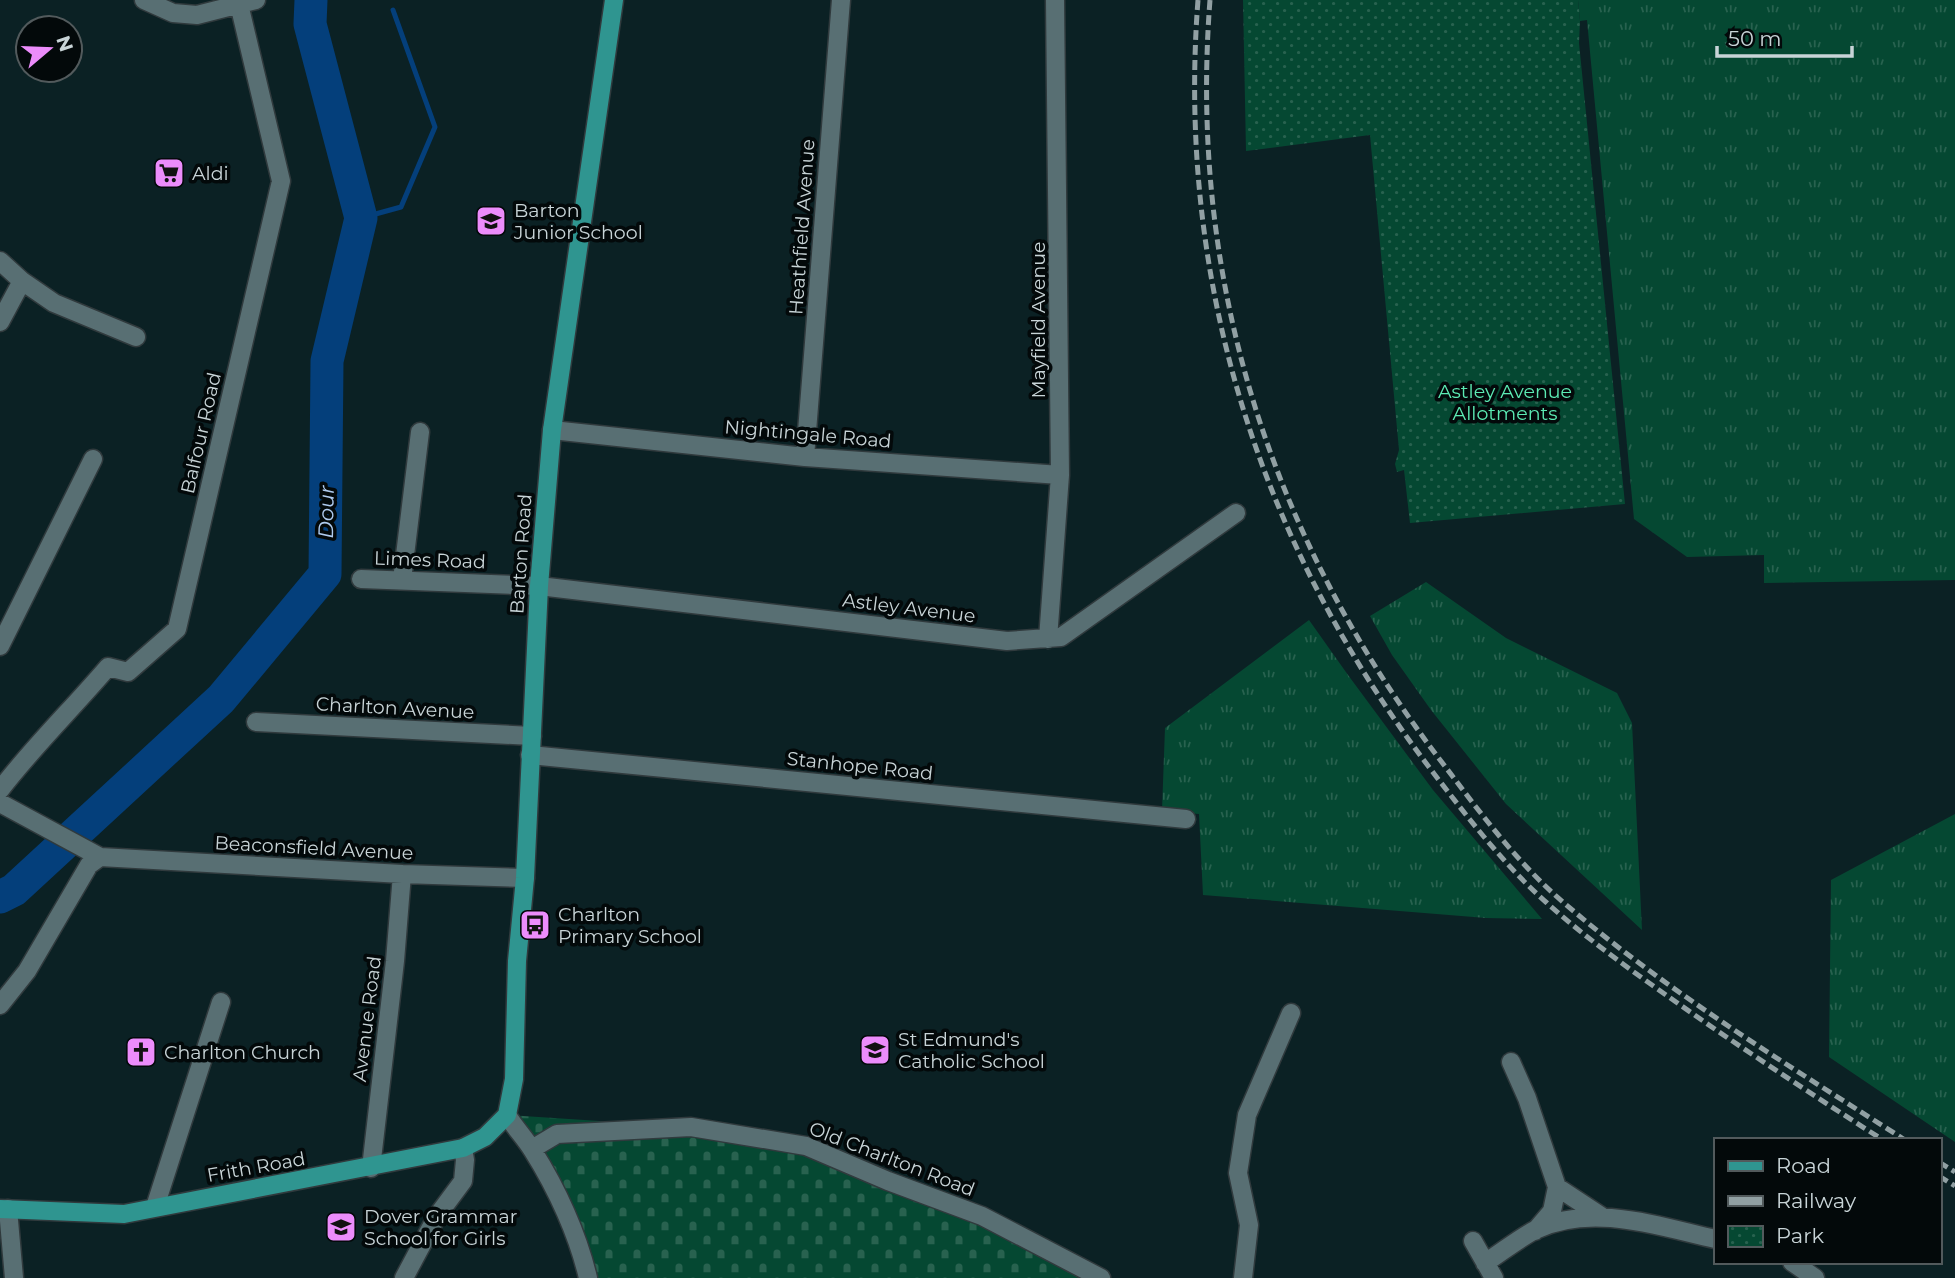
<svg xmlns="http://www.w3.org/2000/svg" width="1955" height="1278" viewBox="0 0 1955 1278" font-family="Montserrat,sans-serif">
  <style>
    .grass { fill: url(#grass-tufts) }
    .cemetery { fill: url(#cemetery-stones) }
    .park { fill: url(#park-dots) }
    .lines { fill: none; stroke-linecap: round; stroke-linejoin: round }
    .stream { stroke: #043f7b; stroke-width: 5 }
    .river { stroke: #043f7b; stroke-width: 33 }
    .minor-casing { stroke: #303a3d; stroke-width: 21 }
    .major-casing { stroke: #303a3d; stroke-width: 21 }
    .minor { stroke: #586f73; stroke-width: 18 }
    .major { stroke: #2f9590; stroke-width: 18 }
    .rail { stroke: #91a0a3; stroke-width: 5; stroke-dasharray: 10 5; stroke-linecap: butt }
    .labels { text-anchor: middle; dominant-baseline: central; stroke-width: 7; stroke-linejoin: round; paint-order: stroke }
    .poi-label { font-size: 19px; fill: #c8d4d7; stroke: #03090a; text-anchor: start }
    .street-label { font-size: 19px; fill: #c8d4d7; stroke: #03090a }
    .park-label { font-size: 19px; fill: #5cebb4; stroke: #03090a }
    .water-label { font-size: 21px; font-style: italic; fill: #afcbef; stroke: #03090a }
  </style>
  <defs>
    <pattern id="grass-tufts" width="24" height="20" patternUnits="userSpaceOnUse" patternTransform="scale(1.75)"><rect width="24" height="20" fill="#054832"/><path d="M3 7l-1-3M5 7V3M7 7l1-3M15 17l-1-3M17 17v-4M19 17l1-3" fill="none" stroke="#28624f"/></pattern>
    <pattern id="cemetery-stones" width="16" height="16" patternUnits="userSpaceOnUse" patternTransform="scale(1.75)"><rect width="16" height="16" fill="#054832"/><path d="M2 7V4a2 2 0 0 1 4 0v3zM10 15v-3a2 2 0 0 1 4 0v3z" fill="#28624f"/></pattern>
    <pattern id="park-dots" width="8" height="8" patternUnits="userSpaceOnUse" patternTransform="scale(1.75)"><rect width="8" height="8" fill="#054832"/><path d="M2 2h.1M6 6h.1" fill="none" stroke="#28624f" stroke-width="1.8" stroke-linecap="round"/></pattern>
  </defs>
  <rect width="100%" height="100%" fill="#0b2124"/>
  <path class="grass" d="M1578,0H1955V580L1764,583V555L1687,557L1634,519L1587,20L1580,21Z
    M1426,582L1506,638L1617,693L1632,723L1642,930L1506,804L1431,710L1392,655L1370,616Z
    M1309,620L1348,675L1433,790L1542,919L1486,918L1203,895L1199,814L1162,811L1165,728Z
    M1955,814V1142L1829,1057L1831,880Z"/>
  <path class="cemetery" d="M507,1115L691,1127L806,1146L1101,1278H588L583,1257Z"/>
  <path class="park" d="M1243,0H1578L1580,21L1579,43L1625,504L1410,523L1404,470L1397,472L1395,464L1399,450L1370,135L1246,151Z"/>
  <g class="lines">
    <path class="stream" d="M361,218L401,207L435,127L393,10"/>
    <path class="river" d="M0,897L14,890L221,699L325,574L327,361L361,218L310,24L311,0"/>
    <g class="minor-casing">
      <path id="minor" d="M144,0L173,13L197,15L256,0
        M0,261L22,281L54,303L136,337
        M0,322L22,281
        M552,430L805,457L1060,475
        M805,457L841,0
        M361,579L539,586L1007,641L1061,637L1236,513
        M402,580L420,432
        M1048,639L1060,475L1055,0
        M0,646L93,459
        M256,722L532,736
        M530,755L1186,819
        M0,790C33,747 72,709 108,667L128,672L177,629L281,181L239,4
        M0,803L100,857L402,874L525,878
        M0,1005L27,971L89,865L100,857
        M1511,1062L1527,1098L1557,1187L1601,1216
        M507,1115C515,1128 525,1138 533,1151C557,1189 578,1235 588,1278
        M532,1149L557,1134L691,1127L806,1146L888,1181L982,1216L1101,1278
        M371,1168L395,961L402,874
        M155,1207L221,1002
        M8,1209L14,1278
        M1535,1231L1552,1211L1557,1187
        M1473,1241L1494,1278
        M1792,1262L1815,1278
        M1485,1263C1502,1252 1518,1239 1535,1230C1592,1203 1657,1226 1715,1239
        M404,1278L437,1216L463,1181L465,1160L463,1148
        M1243,1278L1249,1225L1238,1173L1247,1115L1291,1013"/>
    </g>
    <g class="major-casing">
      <path id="major" d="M0,1209L124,1214L463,1148L485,1137L507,1115L514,1079L517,961L525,878L539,586L552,430L614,0"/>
    </g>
    <use href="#minor" class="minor"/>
    <use href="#major" class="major"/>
    <path class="rail" d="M1198,0C1176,284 1262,550 1435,775C1469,819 1505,866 1547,903C1587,939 1632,971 1676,1002C1744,1050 1813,1095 1883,1140
      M1210,0C1188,281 1272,542 1444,765C1478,810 1513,857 1555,895C1659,987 1788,1065 1905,1140
      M1939,1162L1955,1172
      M1939,1176L1955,1186"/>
  </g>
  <defs>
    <g id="supermarket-square" transform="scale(1.575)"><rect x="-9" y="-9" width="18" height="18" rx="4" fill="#ec8cfb" stroke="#03090a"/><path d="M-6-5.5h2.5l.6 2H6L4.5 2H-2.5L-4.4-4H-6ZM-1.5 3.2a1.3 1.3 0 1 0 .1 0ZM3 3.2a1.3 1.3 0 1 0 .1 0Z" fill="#111"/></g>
    <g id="school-square" transform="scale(1.575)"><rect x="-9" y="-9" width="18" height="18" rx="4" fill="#ec8cfb" stroke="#03090a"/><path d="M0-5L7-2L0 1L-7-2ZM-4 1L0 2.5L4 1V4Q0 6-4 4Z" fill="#111"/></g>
    <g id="bus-square" transform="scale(1.575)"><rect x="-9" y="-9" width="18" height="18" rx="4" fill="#ec8cfb" stroke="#03090a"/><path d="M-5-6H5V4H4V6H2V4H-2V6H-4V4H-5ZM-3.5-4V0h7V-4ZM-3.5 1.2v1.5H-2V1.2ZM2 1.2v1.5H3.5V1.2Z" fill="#111"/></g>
    <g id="church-square" transform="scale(1.575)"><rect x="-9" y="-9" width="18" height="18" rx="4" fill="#ec8cfb" stroke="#03090a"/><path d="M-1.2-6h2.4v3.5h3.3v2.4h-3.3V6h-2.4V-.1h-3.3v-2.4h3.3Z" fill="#111"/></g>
  </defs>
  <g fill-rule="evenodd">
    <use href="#supermarket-square" x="169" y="173"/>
    <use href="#school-square" x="491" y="221"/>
    <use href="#bus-square" x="535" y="925"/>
    <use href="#school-square" x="875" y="1050"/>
    <use href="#church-square" x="141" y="1052"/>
    <use href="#school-square" x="341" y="1227"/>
  </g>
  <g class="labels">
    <g class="poi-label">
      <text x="192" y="173">Aldi</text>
      <text x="514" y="210">Barton<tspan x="514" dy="22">Junior School</tspan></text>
      <text x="558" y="914">Charlton<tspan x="558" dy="22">Primary School</tspan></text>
      <text x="898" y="1039">St Edmund's<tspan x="898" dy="22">Catholic School</tspan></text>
      <text x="164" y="1052">Charlton Church</text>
      <text x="364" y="1216">Dover Grammar<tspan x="364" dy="22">School for Girls</tspan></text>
    </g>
    <g class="street-label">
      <text transform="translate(802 227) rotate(-86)">Heathfield Avenue</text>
      <text transform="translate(1038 320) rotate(-90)">Mayfield Avenue</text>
      <text transform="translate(201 433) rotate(-77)">Balfour Road</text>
      <text transform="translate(808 434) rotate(5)">Nightingale Road</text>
      <text transform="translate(521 554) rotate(-86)">Barton Road</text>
      <text transform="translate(430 560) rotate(2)">Limes Road</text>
      <text transform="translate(909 608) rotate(7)">Astley Avenue</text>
      <text transform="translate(395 708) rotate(3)">Charlton Avenue</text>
      <text transform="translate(860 766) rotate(6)">Stanhope Road</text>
      <text transform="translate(314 848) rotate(3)">Beaconsfield Avenue</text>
      <text transform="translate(367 1019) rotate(-83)">Avenue Road</text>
      <text transform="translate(892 1159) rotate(21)">Old Charlton Road</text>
      <text transform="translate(256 1167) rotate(-10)">Frith Road</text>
    </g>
    <g class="park-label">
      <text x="1505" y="391">Astley Avenue<tspan x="1505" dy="22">Allotments</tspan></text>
    </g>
    <g class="water-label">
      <text transform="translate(326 512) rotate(-89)">Dour</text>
    </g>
  </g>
  <rect x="1714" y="1138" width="228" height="126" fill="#03090a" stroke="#525a5c" stroke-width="2"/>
  <rect x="1728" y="1161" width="35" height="10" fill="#2f9590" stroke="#525a5c" stroke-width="2"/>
  <text x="1776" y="1173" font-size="21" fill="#c8d4d7">Road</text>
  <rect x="1728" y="1196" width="35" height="10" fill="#91a0a3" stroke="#525a5c" stroke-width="2"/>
  <text x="1776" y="1208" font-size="21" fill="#c8d4d7">Railway</text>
  <rect x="1728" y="1226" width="35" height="21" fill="url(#park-dots)" stroke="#525a5c" stroke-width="2"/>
  <text x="1776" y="1243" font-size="21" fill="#c8d4d7">Park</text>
  <g transform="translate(49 49) rotate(71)"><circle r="33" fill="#03090a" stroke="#525a5c" stroke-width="2"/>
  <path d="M0-5L12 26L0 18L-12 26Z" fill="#ec8cfb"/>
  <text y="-10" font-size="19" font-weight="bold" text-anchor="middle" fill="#c8d4d7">N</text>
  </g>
  <path d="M1717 46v10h135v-10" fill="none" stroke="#c8d4d7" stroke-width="3.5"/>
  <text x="1728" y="46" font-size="21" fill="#c8d4d7" stroke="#03090a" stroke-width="5" paint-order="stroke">50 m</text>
</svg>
